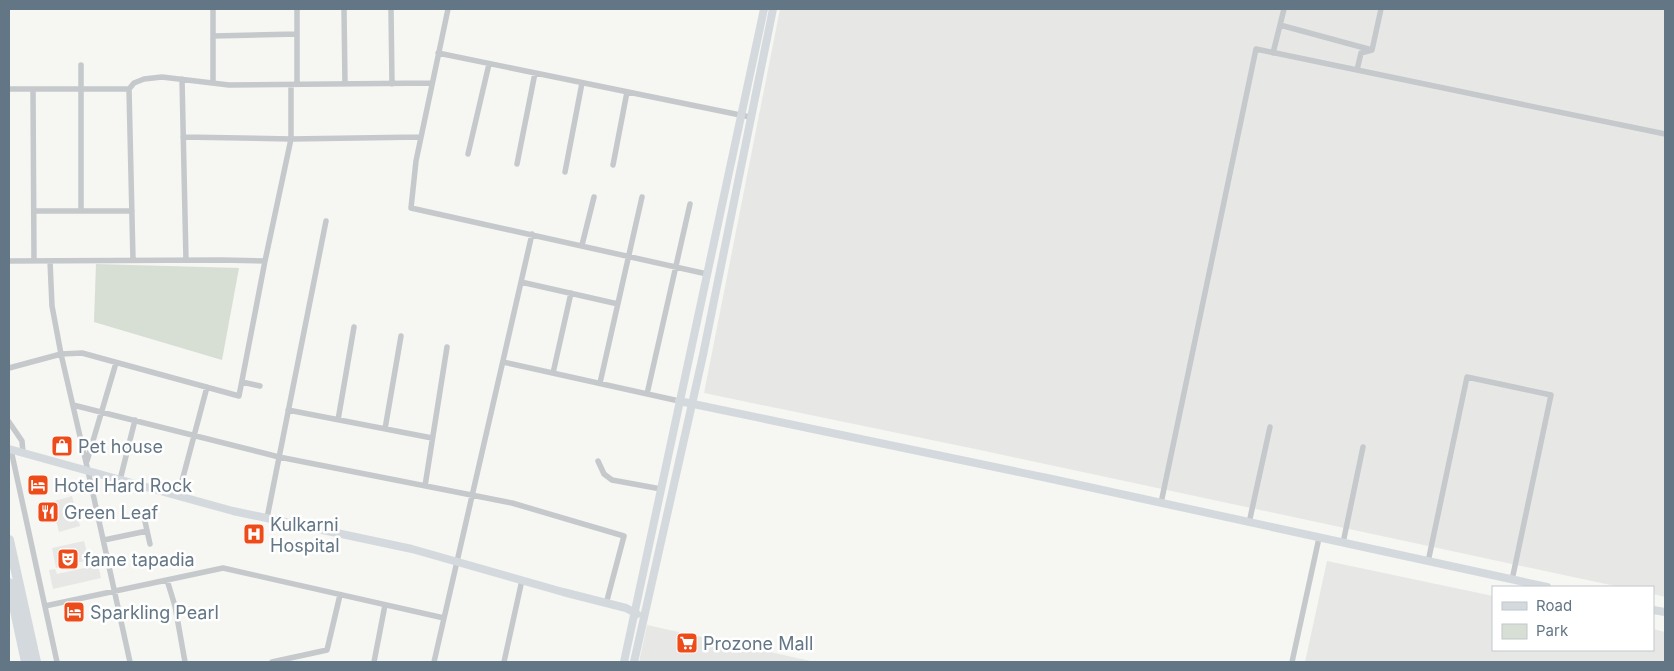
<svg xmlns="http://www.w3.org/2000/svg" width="1674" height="671" viewBox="0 0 1674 671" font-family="Inter,sans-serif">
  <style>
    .built { fill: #e7e8e6 }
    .green { fill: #d7ded3 }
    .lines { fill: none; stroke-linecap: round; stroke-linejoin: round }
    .street { stroke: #c5c9cc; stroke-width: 5.5 }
    .secondary { stroke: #d4d9dd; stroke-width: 8 }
    .highway { stroke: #d4d9dd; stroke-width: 10 }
    .labels { text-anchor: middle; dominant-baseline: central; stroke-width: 5; stroke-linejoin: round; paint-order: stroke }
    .poi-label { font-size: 18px; fill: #637685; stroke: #fff; text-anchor: start }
  </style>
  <rect width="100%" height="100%" fill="#f6f6f2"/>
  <path class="built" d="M780,9H1665V597L1653,594V587H1620L980,450L704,393Z
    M72,496L80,526L59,532L51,502Z
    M84,541L89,560L56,568L52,548Z
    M1327,561L1493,596V650H1653V629L1665,632V662H1305Z
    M98,565L101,578L53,589L49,570L55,569L57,574Z
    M647,625L815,662H639Z"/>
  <path class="green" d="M96,264L239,268L222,360L94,322Z"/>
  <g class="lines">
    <path class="street" d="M213,9V83
      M297,9V84
      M344,9L345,84
      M391,9L392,84
      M448,9L416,161L411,208L707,274
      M1280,25L1372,50
      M213,36L297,34
      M438,53L750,117
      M1273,53L1284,9
      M1357,70L1361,53L1372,50L1381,9
      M182,79L186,260
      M9,89H129L134,83L144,79L162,77L229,85L432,83
      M33,89L34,261
      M129,89L133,260
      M183,137L291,139L421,137
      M468,154L489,64
      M517,164L535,73
      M613,165L627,92
      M565,172L582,83
      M34,211H132
      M81,211V65
      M582,245L594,197
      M9,261L221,260L265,261
      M50,261L52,306L61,354L88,471L130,662
      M521,282L618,304
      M503,362L679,401
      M9,368L61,354L82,353L239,396L265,261L291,139V85
      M553,373L571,293
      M242,382L260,386
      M600,383L642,197
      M647,394L690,204
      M73,405L279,457L512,503L624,536L606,604
      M288,410L432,438
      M338,420L354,327
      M9,422L22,441L23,453
      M385,429L401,336
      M11,450L57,662
      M87,461L116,363
      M598,461L604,474L612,480L661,489
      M120,480L135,420
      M425,486L447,347
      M178,496L207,387
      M1161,503L1256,49L1665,134
      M144,517L150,544
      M267,518L326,221
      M1249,523L1270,427
      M104,540L147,531
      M1343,543L1363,447
      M1428,562L1467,377L1551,395L1512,580
      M167,580L175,606L185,662
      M45,606L223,568L444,618
      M272,662L327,650L340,595
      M374,662L385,605
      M434,662L532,234
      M504,662L522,580
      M1292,662L1319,538"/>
    <path class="secondary" d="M679,401L1052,479L1547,587
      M9,449L233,511L412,549L563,592L626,608L637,614
      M1653,610L1665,612
      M624,662L764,9
      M634,662L703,355L773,9"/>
    <path class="highway" d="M9,540L36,662
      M9,583L26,662"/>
  </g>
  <defs>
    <g id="shop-square" transform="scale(1.125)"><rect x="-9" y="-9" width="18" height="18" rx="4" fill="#ee4b1a" stroke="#fff"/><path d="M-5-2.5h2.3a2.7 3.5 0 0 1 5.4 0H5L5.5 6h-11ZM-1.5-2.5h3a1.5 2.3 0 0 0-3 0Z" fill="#fff"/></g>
    <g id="hotel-square" transform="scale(1.125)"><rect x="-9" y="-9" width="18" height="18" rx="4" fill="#ee4b1a" stroke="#fff"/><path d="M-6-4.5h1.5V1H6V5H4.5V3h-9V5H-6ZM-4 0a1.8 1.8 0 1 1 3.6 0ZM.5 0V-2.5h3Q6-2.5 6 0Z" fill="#fff"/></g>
    <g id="restaurant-square" transform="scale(1.125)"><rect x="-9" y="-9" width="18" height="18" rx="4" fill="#ee4b1a" stroke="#fff"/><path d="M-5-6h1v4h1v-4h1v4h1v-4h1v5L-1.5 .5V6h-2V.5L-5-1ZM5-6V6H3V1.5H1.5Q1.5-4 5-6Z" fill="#fff"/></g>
    <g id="hospital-square" transform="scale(1.125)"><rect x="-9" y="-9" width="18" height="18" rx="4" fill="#ee4b1a" stroke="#fff"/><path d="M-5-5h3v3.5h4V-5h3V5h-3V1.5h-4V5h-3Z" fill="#fff"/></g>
    <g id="theatre-square" transform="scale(1.125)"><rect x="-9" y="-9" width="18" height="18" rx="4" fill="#ee4b1a" stroke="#fff"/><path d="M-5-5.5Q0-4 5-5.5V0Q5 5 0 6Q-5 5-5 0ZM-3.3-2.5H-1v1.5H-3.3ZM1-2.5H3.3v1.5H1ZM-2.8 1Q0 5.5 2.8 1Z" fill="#fff"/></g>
    <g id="supermarket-square" transform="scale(1.125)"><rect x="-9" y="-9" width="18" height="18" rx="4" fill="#ee4b1a" stroke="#fff"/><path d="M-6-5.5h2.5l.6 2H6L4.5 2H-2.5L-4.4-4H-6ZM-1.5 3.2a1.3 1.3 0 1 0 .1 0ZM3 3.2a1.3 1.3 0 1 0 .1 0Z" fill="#fff"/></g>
  </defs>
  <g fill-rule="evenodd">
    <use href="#shop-square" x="62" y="446"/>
    <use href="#hotel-square" x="38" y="485"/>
    <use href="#restaurant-square" x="48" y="512"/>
    <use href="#hospital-square" x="254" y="534"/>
    <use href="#theatre-square" x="68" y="559"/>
    <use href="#hotel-square" x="74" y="612"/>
    <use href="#supermarket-square" x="687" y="643"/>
  </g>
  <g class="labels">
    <g class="poi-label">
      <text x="78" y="446">Pet house</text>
      <text x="54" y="485">Hotel Hard Rock</text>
      <text x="64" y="512">Green Leaf</text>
      <text x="270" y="524">Kulkarni<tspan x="270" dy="21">Hospital</tspan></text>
      <text x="84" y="559">fame tapadia</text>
      <text x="90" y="612">Sparkling Pearl</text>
      <text x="703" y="643">Prozone Mall</text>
    </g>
  </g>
  <rect width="1674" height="671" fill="none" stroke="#637685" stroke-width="20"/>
  <rect x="1492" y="586" width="162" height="65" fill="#ffffff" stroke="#c1c8ce"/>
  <rect x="1502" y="602" width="25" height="8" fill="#d4d9dd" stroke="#c1c8ce"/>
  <text x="1536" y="611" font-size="15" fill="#637685">Road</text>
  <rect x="1502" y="624" width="25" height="15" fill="#d7ded3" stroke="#c1c8ce"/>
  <text x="1536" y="636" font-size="15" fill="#637685">Park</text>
</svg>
